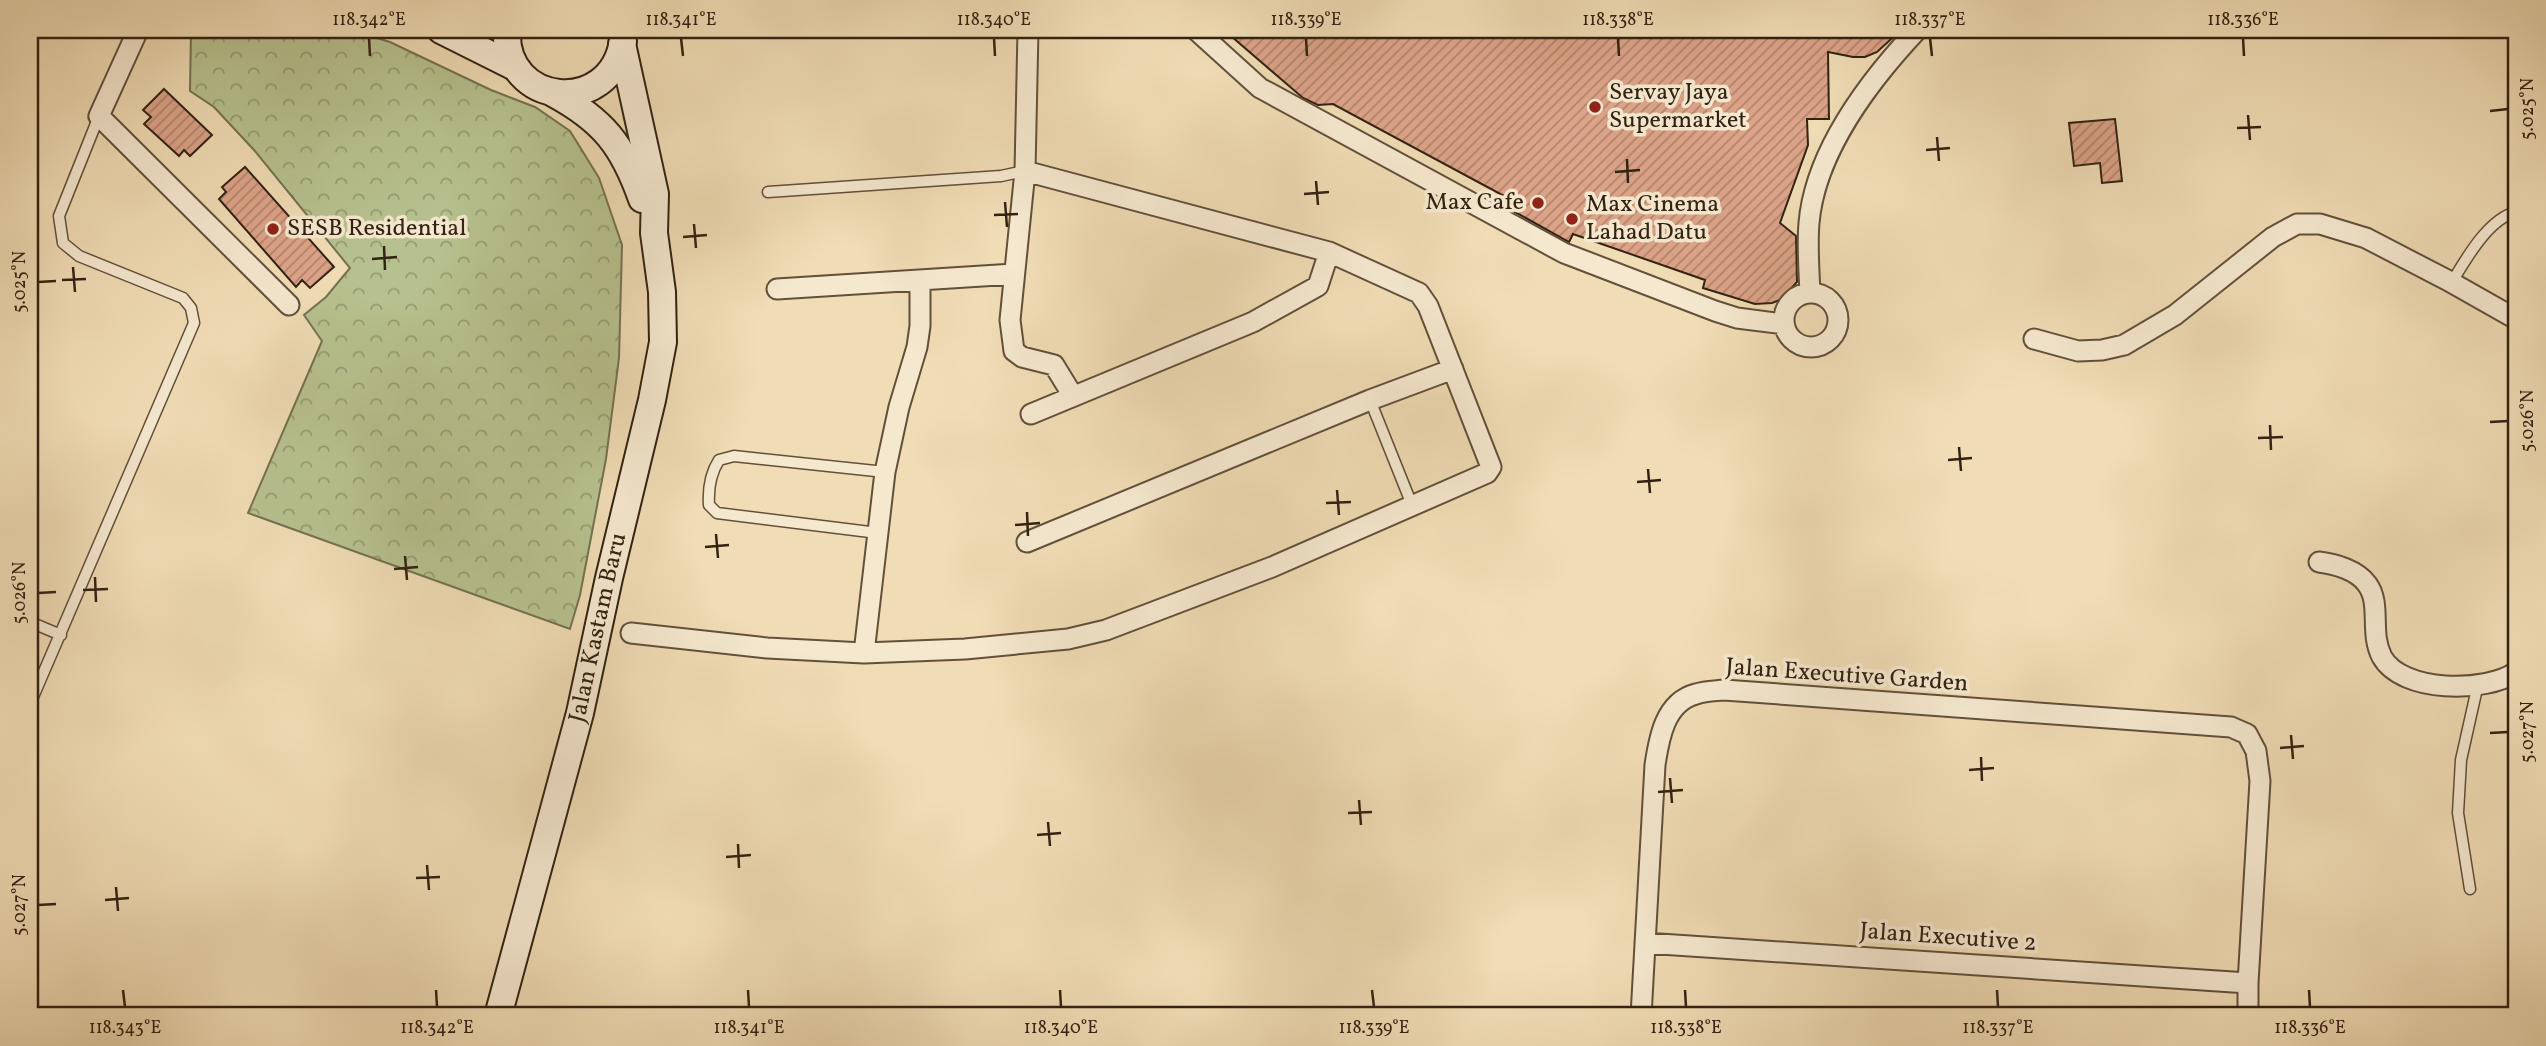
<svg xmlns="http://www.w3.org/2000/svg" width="2546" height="1046" viewBox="0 0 2546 1046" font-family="Vollkorn,serif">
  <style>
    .forest { fill: url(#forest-crowns); stroke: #747250; stroke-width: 2 }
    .building { fill: url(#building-hatch); stroke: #322211; stroke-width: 2 }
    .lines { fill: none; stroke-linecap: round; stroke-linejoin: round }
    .lane-casing { stroke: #62503a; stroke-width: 13 }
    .street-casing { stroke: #62503a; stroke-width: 23 }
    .secondary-casing { stroke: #322211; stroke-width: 30 }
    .lane { stroke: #f5e8cf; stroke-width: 10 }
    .street { stroke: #f5e8cf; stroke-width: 19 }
    .secondary { stroke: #f5e8cf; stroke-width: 26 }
    .ticks { fill: none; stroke: #322211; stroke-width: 2.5 }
    .poi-dot { fill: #8f2418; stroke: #f5e8cf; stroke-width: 2.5 }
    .labels { text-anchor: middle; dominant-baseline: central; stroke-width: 7; stroke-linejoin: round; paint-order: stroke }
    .poi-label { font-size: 24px; fill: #322211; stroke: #f5e8cf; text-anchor: start }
    .street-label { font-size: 24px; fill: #322211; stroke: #f5e8cf }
    .neatline { fill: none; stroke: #322211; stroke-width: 2.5 }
    .ticks-label { font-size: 18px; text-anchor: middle; fill: #322211 }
  </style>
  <defs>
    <pattern id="forest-crowns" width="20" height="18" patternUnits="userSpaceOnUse" patternTransform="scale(1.75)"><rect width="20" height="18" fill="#b7c18f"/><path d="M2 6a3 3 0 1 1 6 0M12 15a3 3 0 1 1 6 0" fill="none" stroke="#959c73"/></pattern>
    <pattern id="building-hatch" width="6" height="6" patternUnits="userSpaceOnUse" patternTransform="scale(1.75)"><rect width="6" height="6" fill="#dca388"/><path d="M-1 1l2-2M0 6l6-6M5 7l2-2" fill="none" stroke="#b3846e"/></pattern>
  </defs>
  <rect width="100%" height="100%" fill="#f0dcb5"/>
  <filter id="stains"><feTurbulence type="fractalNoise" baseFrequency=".00286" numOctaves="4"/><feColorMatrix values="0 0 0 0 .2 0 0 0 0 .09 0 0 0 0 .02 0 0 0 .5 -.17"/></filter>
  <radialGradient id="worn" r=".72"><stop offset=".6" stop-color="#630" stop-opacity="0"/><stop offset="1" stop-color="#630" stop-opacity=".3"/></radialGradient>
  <path class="forest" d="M191,30H350L390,42L491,90L535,107L570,131L599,178L622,245L619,358L606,459L580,595L570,629L248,513L322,341L304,315L326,297L350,268L254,150L214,107L190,91Z"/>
  <path class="building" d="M1224,30H1901L1877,52L1865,57H1853L1828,52L1829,119H1807L1808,145L1780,223L1796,236L1797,282L1782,299L1772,303L1755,304L1703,288L1705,280L1573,234L1569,242L1515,212L1519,204L1333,104L1318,105L1303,98Z
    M164,89L212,135L190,156L184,150L179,156L144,124L151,117L143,110Z
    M2115,119L2122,181L2102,183L2100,163L2074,166L2069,123Z
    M245,167L334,267L310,288L302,280L296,287L219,199L226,192L222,187Z"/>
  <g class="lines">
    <g class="lane-casing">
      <path id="lane" d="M768,192L1001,176L1025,171
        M2452,282C2466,259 2488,219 2516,212
        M1370,400L1412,505
        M878,533L717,513L709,505C708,489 710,474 719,460L734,456L885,472
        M30,622L61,635
        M30,704L194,323L191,308L183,298L79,256L63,243L59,216L99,116
        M2470,889L2458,813L2461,760L2478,684"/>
    </g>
    <g class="street-casing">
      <path id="street" d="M138,30L99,116L289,305
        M1028,30L1025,171L1010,320L1014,351L1022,357L1054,365L1073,396
        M1196,30L1260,88L1564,253L1715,311L1737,318L1784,324
        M777,289L1014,274
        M1810,293C1809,270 1807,246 1809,223C1815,152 1870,80 1917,30
        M1784 320a27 27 0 1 1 54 0a27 27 0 1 1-54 0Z
        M2034,339L2078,351L2102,350L2124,345L2175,315L2273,237L2297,224H2320L2366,238L2447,280L2516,319
        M1031,414L1253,322L1318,286L1329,252
        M1027,542L1370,400L1453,369
        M2319,562C2335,564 2357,570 2367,584C2382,604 2369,632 2382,657C2402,693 2486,693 2516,672
        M631,633L767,648L864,653L965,649L1068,639L1106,630L1272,567L1487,473L1491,467L1428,306L1419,293L1329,252L1025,171
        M864,653L885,472L899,407L917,347L920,326V280
        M1645,943L2248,983
        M1641,1016L1655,765C1659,738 1665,702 1696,694C1705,691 1715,691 1724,690L2231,727L2247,734L2256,751L2260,781L2248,983V1016"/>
    </g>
    <g class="secondary-casing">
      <g id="secondary">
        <path d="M441,30L515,67"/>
        <path d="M507,30C503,107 611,117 623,41"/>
        <path d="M553,93C603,120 623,145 642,199"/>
        <path id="s1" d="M498,1016L580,713L609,578L652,400L663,342L662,292L654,233L655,194L622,44"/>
      </g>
    </g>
    <use href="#lane" class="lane"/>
    <use href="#street" class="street"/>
    <use href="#secondary" class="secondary"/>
  </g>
  <path class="ticks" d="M369,38L370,56M681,38L683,56M994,38L995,56M1306,38L1307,56M1618,38L1619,56M1930,38L1932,56M2243,38L2244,56M2490,111L2508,109M2248,115L2250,140M2237,128L2261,127M1937,137L1939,161M1926,150L1950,148M1627,159L1628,183M1615,172L1640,170M1316,181L1318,205M1304,194L1329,192M1005,202L1007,227M994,215L1018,214M694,224L696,248M683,237L707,235M384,246L385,270M372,259L397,257M73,267L75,292M62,280L86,279M38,282L56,281M2490,422L2508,421M2270,425L2271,450M2258,438L2283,437M1959,447L1961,471M1948,460L1972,458M1648,469L1650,493M1637,482L1661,480M1337,490L1339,515M1326,503L1351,502M1027,512L1028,536M1015,525L1040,523M716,534L718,558M705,547L729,545M405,556L407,580M394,569L418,567M95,577L96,602M83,590L108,589M38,593L56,592M2490,733L2508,732M2291,735L2293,759M2280,748L2304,746M1981,757L1982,781M1969,770L1994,768M1670,778L1672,803M1658,792L1683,790M1359,800L1361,825M1348,813L1372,812M1048,822L1050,846M1037,835L1061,833M738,844L739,868M726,857L751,855M427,865L429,890M416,878L440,877M116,887L118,911M105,900L129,898M38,905L56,904M123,990L125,1007M436,990L437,1007M748,990L749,1007M1060,990L1061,1007M1372,990L1374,1007M1685,990L1686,1007M1997,990L1998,1007M2309,990L2310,1007"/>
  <g class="poi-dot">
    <circle cx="1595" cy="107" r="7"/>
    <circle cx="1538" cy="203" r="7"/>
    <circle cx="1572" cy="219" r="7"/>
    <circle cx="273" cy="229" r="7"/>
  </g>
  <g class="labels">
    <g class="poi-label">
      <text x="1609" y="93">Servay Jaya<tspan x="1609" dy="28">Supermarket</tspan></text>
      <text x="1524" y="203" text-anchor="end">Max Cafe</text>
      <text x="1586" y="205">Max Cinema<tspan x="1586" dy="28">Lahad Datu</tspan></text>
      <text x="287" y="229">SESB Residential</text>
    </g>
    <g class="street-label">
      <text stroke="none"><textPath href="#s1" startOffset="401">Jalan Kastam Baru</textPath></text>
      <text transform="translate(1847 676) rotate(4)">Jalan Executive Garden</text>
      <text transform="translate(1948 938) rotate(4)">Jalan Executive 2</text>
    </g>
  </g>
  <rect width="2546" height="1046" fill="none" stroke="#f0dcb5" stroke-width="77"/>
  <rect x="38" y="38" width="2470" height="969" class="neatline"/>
  <g class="ticks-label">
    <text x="369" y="25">118.342°E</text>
    <text x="681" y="25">118.341°E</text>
    <text x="994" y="25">118.340°E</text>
    <text x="1306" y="25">118.339°E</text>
    <text x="1618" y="25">118.338°E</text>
    <text x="1930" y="25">118.337°E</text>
    <text x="2243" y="25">118.336°E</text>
    <text transform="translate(2527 109) rotate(-90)" y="6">5.025°N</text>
    <text transform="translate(19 282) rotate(-90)" y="6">5.025°N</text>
    <text transform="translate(2527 421) rotate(-90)" y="6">5.026°N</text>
    <text transform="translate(19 593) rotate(-90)" y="6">5.026°N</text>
    <text transform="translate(2527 732) rotate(-90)" y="6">5.027°N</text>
    <text transform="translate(19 905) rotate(-90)" y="6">5.027°N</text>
    <text x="125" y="1033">118.343°E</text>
    <text x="437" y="1033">118.342°E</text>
    <text x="749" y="1033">118.341°E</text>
    <text x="1061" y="1033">118.340°E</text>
    <text x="1374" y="1033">118.339°E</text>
    <text x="1686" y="1033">118.338°E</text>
    <text x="1998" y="1033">118.337°E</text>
    <text x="2310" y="1033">118.336°E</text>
  </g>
  <rect width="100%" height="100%" filter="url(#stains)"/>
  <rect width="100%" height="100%" fill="url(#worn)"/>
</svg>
